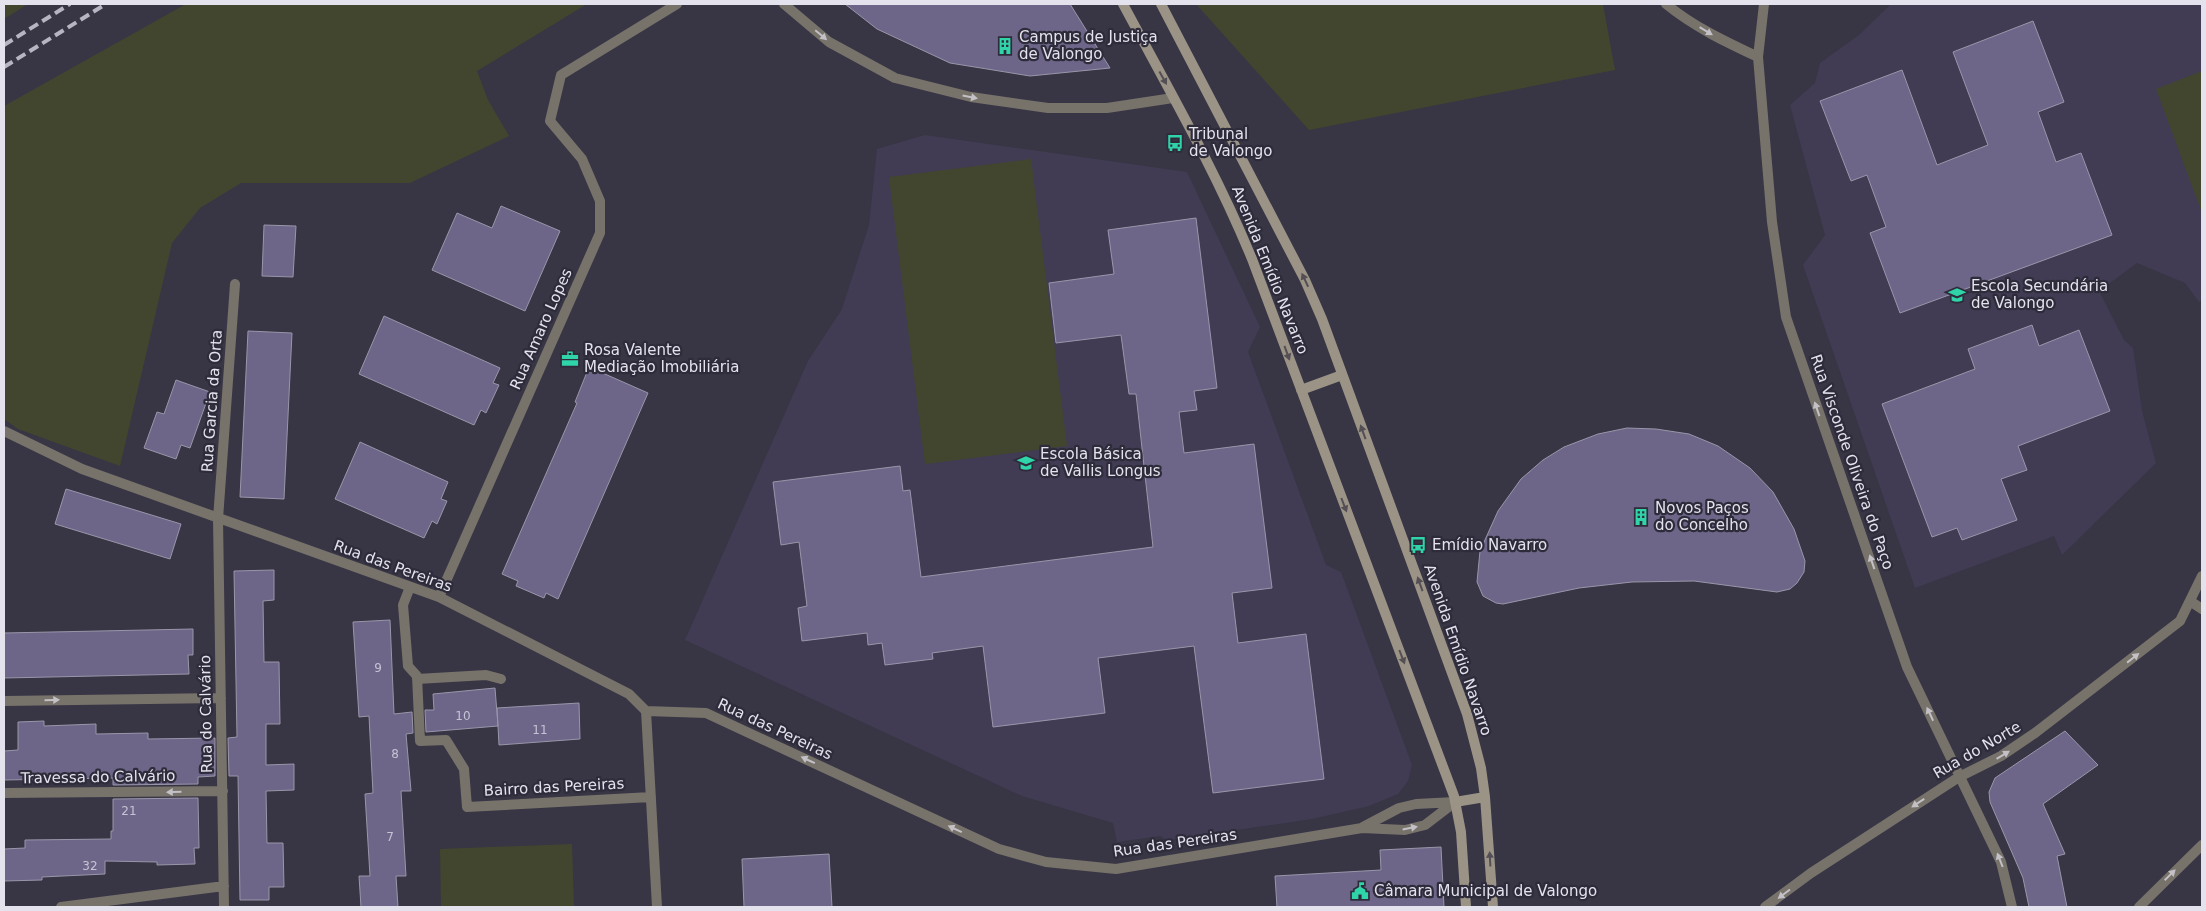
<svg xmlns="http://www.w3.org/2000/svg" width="2206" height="911" viewBox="0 0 2206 911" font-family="'DejaVu Sans',sans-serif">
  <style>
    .built { fill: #413c53 }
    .green { fill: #43462e }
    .building { fill: #6e6688; stroke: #9a96aa }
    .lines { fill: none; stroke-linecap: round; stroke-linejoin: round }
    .street { stroke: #77726a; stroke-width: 10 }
    .secondary { stroke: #9a9386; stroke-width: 10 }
    .rail { stroke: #b8b5c2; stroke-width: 4; stroke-dasharray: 10 5; stroke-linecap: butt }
    .oneway { fill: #c3c0c6 }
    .oneway2 { fill: #544f55 }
    .labels { text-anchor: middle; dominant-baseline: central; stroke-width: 4.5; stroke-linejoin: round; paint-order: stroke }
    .number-label { font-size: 12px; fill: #c6c3d4 }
    .poi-label { font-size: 15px; fill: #e4e2ed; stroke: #2e2b3b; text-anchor: start }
    .street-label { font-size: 15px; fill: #e4e2ed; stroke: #2e2b3b }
  </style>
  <rect width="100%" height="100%" fill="#383545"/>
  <path class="built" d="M1891,4H2202V300L2199,302L2185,283L2137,263L2099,291L2124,340L2133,348L2142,411L2156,463L2062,555L2054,536L1915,588L1803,265L1825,235L1790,105L1815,83L1820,63L1859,35Z
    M925,135L1187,172L1260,327L1248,352L1326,565L1341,572L1412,765L1408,781L1398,794L1369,806L1312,819L1168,840L1160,836L1117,842L1113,823L1022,796L685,640L808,361L842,309L869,225L877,149Z"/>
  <path class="green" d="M4,4H28L4,19Z
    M186,4H587L477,71L488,100L509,136L410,183H241L200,208L172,243L120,466L18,429L4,419V106Z
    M1196,4H1603L1615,70L1309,130Z
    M2202,71V213L2156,89Z
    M1031,159L1067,446L925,464L889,177Z
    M572,844L574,907H441L440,849Z"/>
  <path class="building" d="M845,4H1070L1110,68L1030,76L950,63L877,29Z
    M2033,21L2064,102L2038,112L2056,162L2081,153L2112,235L1900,313L1870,233L1886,227L1867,175L1851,181L1820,101L1902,70L1937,165L1988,145L1953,52Z
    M501,206L560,231L525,311L432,270L457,213L492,228Z
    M1196,218L1217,388L1194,391L1197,410L1179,412L1184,453L1254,444L1272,588L1232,593L1238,643L1306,634L1324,779L1213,793L1194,646L1098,658L1105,713L993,727L983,646L932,653L933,659L885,665L882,643L868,645L867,633L802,641L798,608L807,606L799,542L781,545L773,482L900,466L903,491L910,490L921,577L1153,547L1136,394H1129L1121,335L1056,343L1049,283L1114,274L1108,230Z
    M264,225L296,226L293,277L262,276Z
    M384,316L500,368L493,383L499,385L486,413L481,410L474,425L359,374Z
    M2032,325L2039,346L2079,330L2110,411L2018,446L2027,470L2001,479L2017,520L1962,540L1957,528L1932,537L1882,404L1975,369L1968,349Z
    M248,331L292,333L284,499L240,497Z
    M589,367L648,393L558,599L546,593L544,598L516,586L518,581L502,574L577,403L575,402Z
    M176,380L210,392L190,448L181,445L176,459L144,448L157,412L164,414Z
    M1627,428L1656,429L1689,434L1718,446L1750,468L1773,492L1794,529L1805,561L1804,572L1797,583L1790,589L1777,592L1694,581L1632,582L1579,588L1503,604L1496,603L1483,596L1477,582L1480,551L1498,511L1521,479L1543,460L1564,447L1598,434Z
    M360,442L448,482L441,499L447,501L437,524L432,521L424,538L335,499Z
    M66,489L181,524L170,559L55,524Z
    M274,570V600L263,601L264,662H279L280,724H266V765L294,764V790L266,791L267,843H283L284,887H269V900H240L238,776H229L228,738L237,737L234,571Z
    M390,620L394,714L412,712L413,733L406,734L411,791H401L406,876H396L398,907H361L359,876H370L365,794L373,793L369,716L359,717L353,622Z
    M193,629V655H188L189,674L4,678V633Z
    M495,688L498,726L426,732L425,710H434L433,694Z
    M579,703L580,739L499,745L497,708Z
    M44,721V726L96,724V734L148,733V739L215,738V776L198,777V784L113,785V778L4,780V751L18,750V722Z
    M2065,731L2098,765L2043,804L2065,854L2057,856L2067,907H2029L2023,878L1990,802L1989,792L1995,778Z
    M198,798L199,848H194L195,864L157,865V862L105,861V874L42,877V880L4,881V849L25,848V840L111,839V831H113V799Z
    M1441,847L1444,907H1277L1275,876L1381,870L1380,850Z
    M829,854L832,907H744L742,859Z"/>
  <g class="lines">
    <path class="street" d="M784,4L829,42L895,78L971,97L1048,108H1107L1173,98
      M1666,4C1694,27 1726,42 1758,57
      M1764,4L1758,57L1772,222L1786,317L1907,667L2001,862L2012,907
      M4,431L82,469L439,597L629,694L646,711L706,713L999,849L1046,862L1116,869L1362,828L1405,830L1425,825L1455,802
      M410,587L403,605L408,666L417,676L420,741L446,740L464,769L467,807L651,797
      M439,597L600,233V201L582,159L550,121L561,75L677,4
      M2190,601L2202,609
      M417,679L486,675L501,679
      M4,701L221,698
      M646,711L657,907
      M4,793L223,791
      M1363,827L1399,808L1416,804L1455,802
      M61,907L224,886
      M224,907L218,519L235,284
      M1765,907L1811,873L1959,777L2001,756L2035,733L2180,621L2202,576
      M2139,907L2202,845"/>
    <path class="secondary" d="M1123,4C1168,88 1216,171 1252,259L1454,796L1461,832L1466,907
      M1161,4L1305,280L1322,319L1467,714L1481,768L1485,797L1493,907
      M1301,390L1342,375
      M1455,802L1485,797"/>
    <path class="rail" d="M4,45L70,4
      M4,67L106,4"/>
  </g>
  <defs><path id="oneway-solid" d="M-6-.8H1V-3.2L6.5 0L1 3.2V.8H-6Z" transform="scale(1.25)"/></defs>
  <g class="oneway">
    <use href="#oneway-solid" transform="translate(1706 31) rotate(31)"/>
    <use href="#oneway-solid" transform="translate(821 35) rotate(40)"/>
    <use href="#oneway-solid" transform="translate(970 97) rotate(11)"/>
    <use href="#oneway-solid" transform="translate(1817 409) rotate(-109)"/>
    <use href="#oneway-solid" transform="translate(1872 562) rotate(-109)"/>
    <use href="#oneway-solid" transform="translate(2133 658) rotate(-38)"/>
    <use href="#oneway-solid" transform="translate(52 700) rotate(-1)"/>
    <use href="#oneway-solid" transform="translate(1930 714) rotate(-115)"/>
    <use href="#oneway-solid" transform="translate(2003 755) rotate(-31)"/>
    <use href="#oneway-solid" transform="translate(808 760) rotate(-155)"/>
    <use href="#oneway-solid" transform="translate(174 792) rotate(179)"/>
    <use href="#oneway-solid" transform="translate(1918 803) rotate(147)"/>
    <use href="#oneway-solid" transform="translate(1410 828) rotate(-11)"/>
    <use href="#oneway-solid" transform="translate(955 829) rotate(-155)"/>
    <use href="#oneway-solid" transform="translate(2000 860) rotate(-111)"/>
    <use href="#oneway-solid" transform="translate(2170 875) rotate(-45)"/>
    <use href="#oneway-solid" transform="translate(1784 894) rotate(143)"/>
  </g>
  <g class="oneway2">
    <use href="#oneway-solid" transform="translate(1163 78) rotate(61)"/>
    <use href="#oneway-solid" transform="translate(1305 280) rotate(-115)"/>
    <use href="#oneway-solid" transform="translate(1287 353) rotate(70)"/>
    <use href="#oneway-solid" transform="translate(1363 432) rotate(-110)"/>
    <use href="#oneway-solid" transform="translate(1344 505) rotate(69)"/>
    <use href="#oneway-solid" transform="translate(1420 584) rotate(-110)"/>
    <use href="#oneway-solid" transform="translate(1402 657) rotate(69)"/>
    <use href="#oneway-solid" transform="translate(1490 859) rotate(-93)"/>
  </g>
  <defs>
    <g id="building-bare" transform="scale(1.35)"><path d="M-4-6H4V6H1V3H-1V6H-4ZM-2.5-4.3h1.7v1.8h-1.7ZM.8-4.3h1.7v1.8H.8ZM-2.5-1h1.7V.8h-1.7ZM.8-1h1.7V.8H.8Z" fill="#30d4a9" stroke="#2e2b3b" stroke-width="2.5" paint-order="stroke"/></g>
    <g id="bus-bare" transform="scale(1.35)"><path d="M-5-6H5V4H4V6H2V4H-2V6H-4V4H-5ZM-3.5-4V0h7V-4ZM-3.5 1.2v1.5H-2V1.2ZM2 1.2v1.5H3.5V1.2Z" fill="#30d4a9" stroke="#2e2b3b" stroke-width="2.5" paint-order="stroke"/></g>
    <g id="school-bare" transform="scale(1.35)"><path d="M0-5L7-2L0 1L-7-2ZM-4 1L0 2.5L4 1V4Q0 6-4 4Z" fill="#30d4a9" stroke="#2e2b3b" stroke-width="2.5" paint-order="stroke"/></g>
    <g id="office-bare" transform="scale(1.35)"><path d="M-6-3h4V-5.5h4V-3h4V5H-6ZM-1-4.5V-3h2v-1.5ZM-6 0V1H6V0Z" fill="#30d4a9" stroke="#2e2b3b" stroke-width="2.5" paint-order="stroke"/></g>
    <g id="civic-bare" transform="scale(1.35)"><path d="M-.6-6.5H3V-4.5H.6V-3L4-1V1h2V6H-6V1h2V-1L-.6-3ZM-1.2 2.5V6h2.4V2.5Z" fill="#30d4a9" stroke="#2e2b3b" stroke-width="2.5" paint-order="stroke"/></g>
  </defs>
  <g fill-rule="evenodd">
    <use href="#building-bare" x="1005" y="46"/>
    <use href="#bus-bare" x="1175" y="143"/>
    <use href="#school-bare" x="1957" y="295"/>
    <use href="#office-bare" x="570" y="359"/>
    <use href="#school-bare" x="1026" y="463"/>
    <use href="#building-bare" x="1641" y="517"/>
    <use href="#bus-bare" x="1418" y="545"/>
    <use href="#civic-bare" x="1360" y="891"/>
  </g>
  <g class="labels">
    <g class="number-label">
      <text x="378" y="668">9</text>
      <text x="463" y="716">10</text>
      <text x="540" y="730">11</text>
      <text x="395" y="754">8</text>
      <text x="129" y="811">21</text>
      <text x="390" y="837">7</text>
      <text x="90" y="866">32</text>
    </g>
    <g class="poi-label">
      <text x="1019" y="37">Campus de Justiça<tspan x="1019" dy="17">de Valongo</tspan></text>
      <text x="1189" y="134">Tribunal<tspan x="1189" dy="17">de Valongo</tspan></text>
      <text x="1971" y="286">Escola Secundária<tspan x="1971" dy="17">de Valongo</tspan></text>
      <text x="584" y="350">Rosa Valente<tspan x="584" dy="17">Mediação Imobiliária</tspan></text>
      <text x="1040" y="454">Escola Básica<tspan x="1040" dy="17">de Vallis Longus</tspan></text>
      <text x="1655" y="508">Novos Paços<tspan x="1655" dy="17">do Concelho</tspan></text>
      <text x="1432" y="545">Emídio Navarro</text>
      <text x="1374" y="891">Câmara Municipal de Valongo</text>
    </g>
    <g class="street-label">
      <text transform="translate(1270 270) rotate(68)">Avenida Emídio Navarro</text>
      <text transform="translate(541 329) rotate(-66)">Rua Amaro Lopes</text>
      <text transform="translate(212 401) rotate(-86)">Rua Garcia da Orta</text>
      <text transform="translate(1852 462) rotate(71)">Rua Visconde Oliveira do Paço</text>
      <text transform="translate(393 566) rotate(20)">Rua das Pereiras</text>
      <text transform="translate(1458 650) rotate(71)">Avenida Emídio Navarro</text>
      <text transform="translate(206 714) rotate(-91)">Rua do Calvário</text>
      <text transform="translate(775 729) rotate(25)">Rua das Pereiras</text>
      <text transform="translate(1977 750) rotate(-30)">Rua do Norte</text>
      <text transform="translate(98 777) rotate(-1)">Travessa do Calvário</text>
      <text transform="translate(554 787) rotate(-3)">Bairro das Pereiras</text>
      <text transform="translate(1175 843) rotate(-8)">Rua das Pereiras</text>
    </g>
  </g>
  <rect width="2206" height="911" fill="none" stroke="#e4e2ed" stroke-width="10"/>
</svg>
